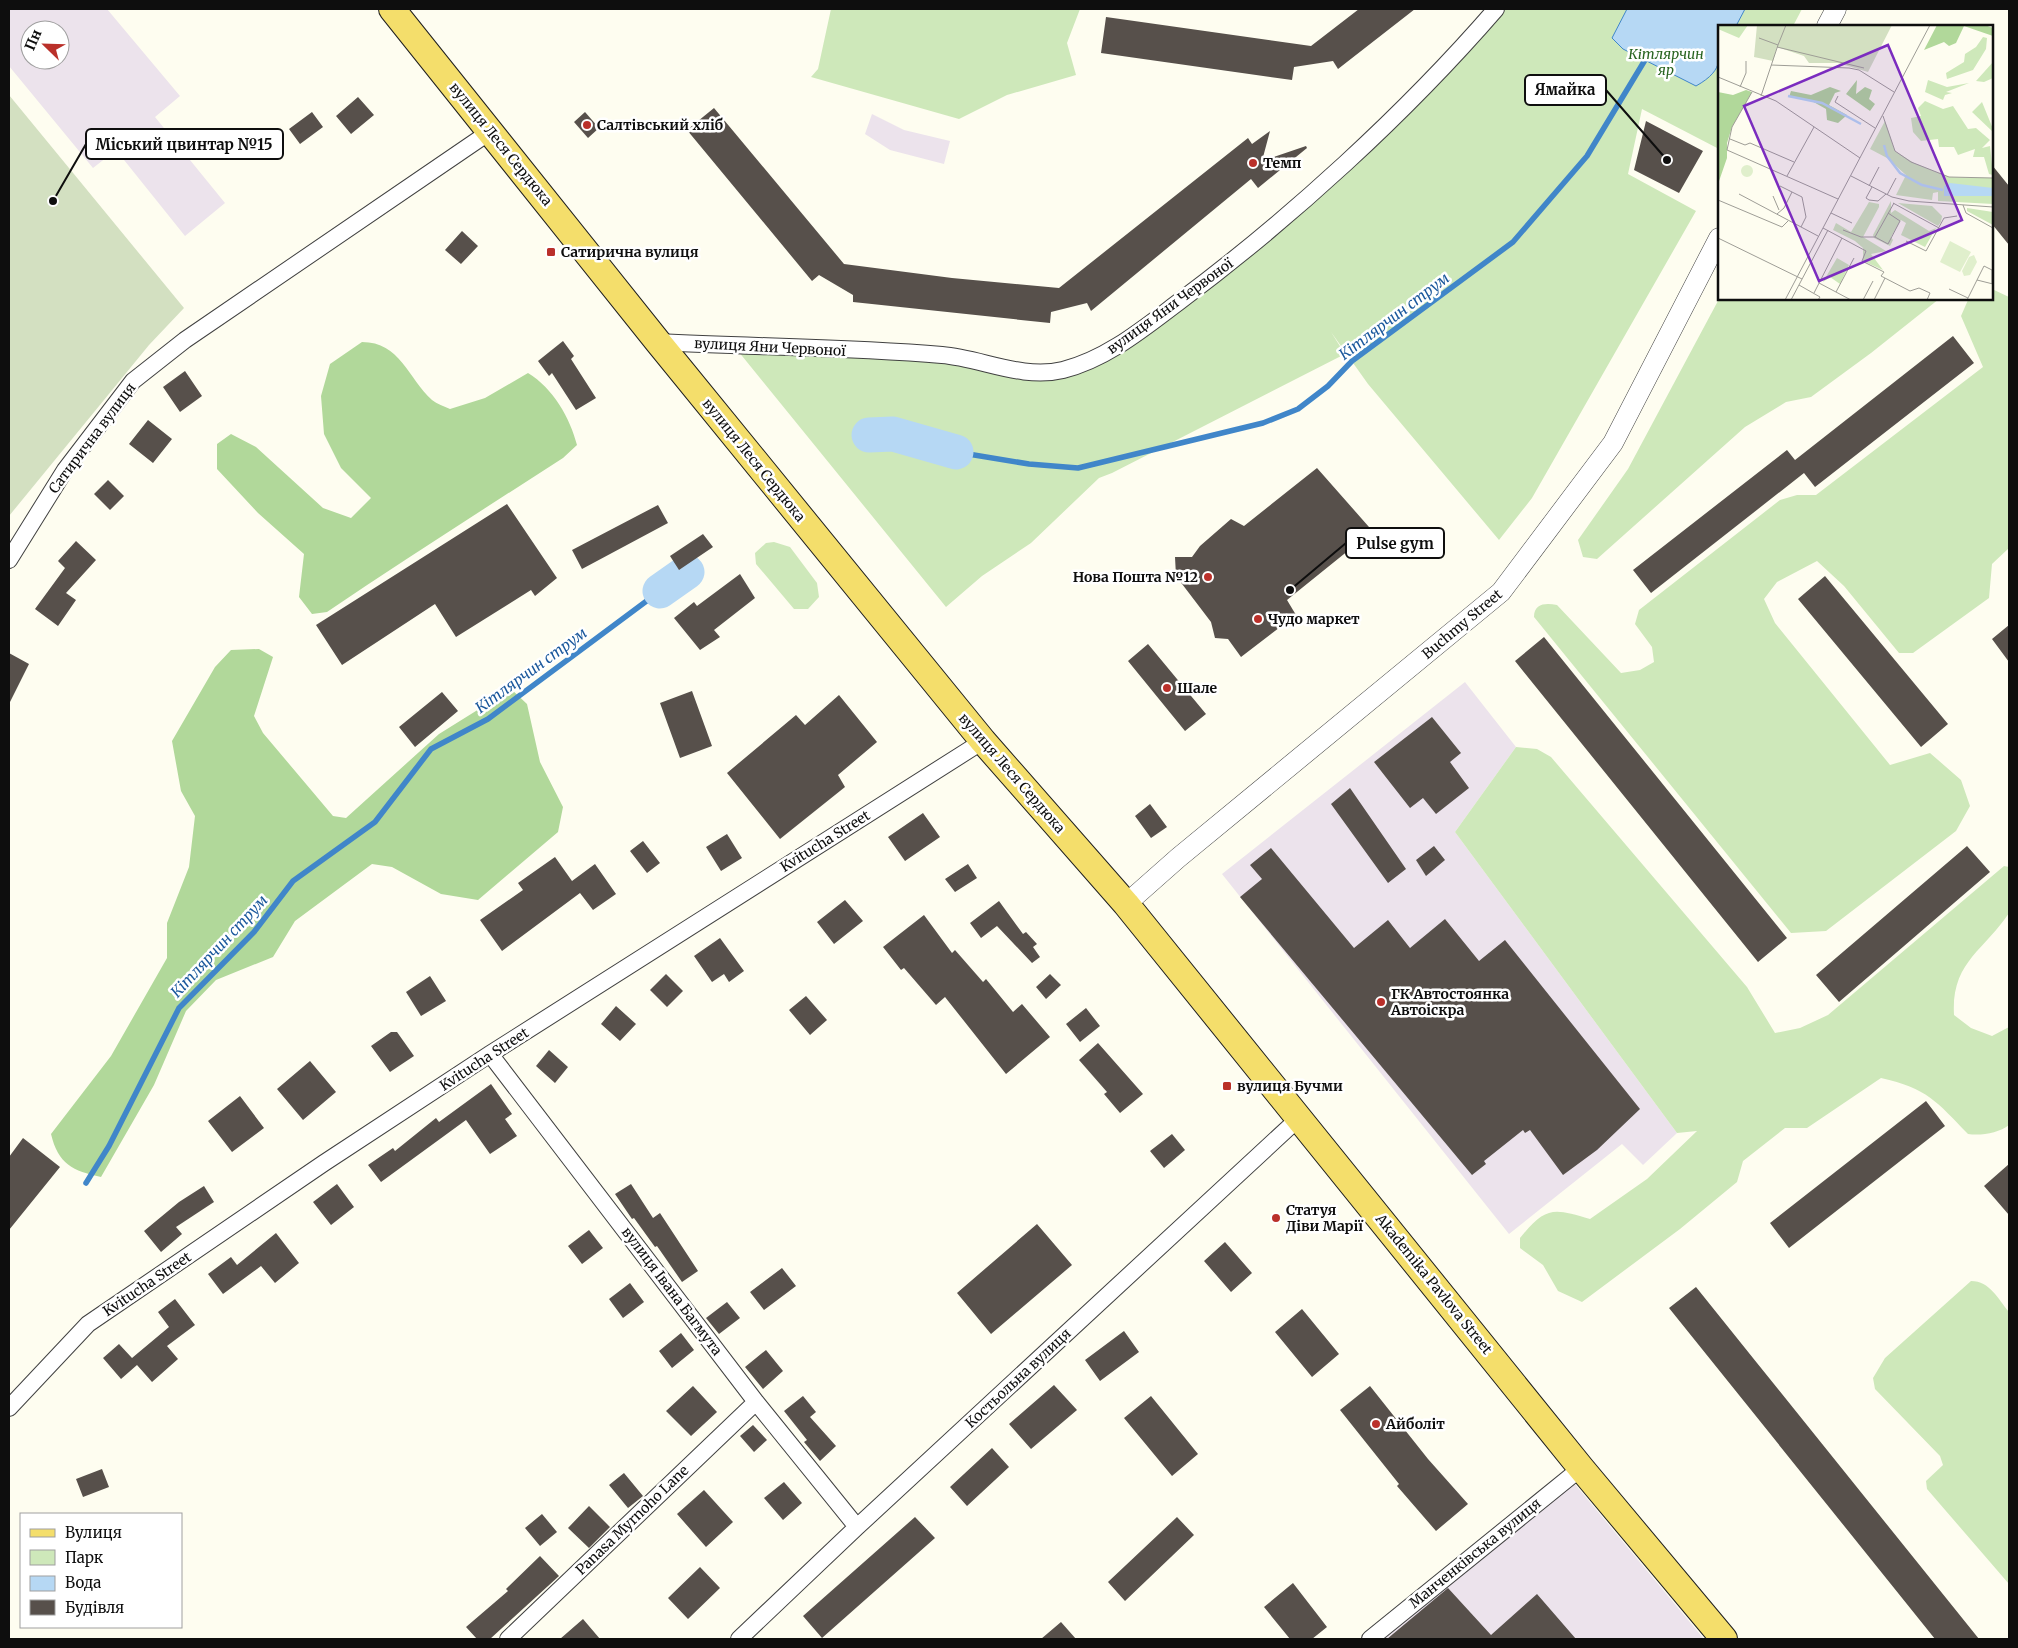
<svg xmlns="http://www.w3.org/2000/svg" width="2018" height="1648" viewBox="0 0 2018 1648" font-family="Merriweather,serif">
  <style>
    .industrial { fill: #ece3ec; fill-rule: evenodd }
    .green { fill: #cee8ba }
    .forest { fill: #b1d89a }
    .cemetery { fill: #d3e0c1 }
    .water { fill: #b6d8f4; stroke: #4086c9 }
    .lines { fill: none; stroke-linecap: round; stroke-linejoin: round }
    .stream { stroke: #4086c9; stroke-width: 5.5 }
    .river { stroke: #b6d8f4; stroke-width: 35 }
    .building { fill: #57504b }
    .minor-casing { stroke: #414141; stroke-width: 18 }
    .tertiary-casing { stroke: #414141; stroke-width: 21 }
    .primary-casing { stroke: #1f1f1f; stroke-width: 28 }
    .minor { stroke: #fff; stroke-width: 16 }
    .tertiary { stroke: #fff; stroke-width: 20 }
    .primary { stroke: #f4de6b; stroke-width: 26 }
    .poi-dot { fill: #ba302a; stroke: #fff; stroke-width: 2 }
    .labels { text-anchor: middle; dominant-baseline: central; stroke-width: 5; stroke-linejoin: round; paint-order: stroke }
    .park-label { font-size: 14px; font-style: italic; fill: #286420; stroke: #fff }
    .poi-label { font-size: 14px; font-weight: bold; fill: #0e0e0e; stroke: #fff; text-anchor: start }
    .street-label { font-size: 14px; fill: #0e0e0e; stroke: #fff }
    .water-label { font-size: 15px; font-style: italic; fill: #1b589c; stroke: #fff }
    .inset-river { fill: none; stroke: #b6d8f4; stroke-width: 2.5 }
    .inset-road { fill: none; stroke: #9e9d96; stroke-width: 1 }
    .view { fill: #7b2cbf; fill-opacity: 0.15; stroke: #7b2cbf; stroke-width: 2.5 }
    .inset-edge { fill: none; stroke: #0e0e0e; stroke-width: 2.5 }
    .leader { fill: none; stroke: #0e0e0e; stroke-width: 2 }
    .callout-dot { fill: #0e0e0e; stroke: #fff; stroke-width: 2 }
    .callout { fill: #fff; stroke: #0e0e0e; stroke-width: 2 }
    .callout-label { font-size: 15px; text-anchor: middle; font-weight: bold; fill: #0e0e0e }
  </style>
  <rect width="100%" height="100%" fill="#fefdf0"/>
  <path class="industrial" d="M9,9H107L180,96L155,117L225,203L185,236L116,150L93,168L9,66ZM30,30H60V60H30Z
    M872,114L904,130L950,141L944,164L890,150L865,134Z
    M1465,682L1516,747L1455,832L1677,1133L1643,1165L1622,1144L1509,1234L1222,874Z
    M1569,1477L1704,1639H1378Z"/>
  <path class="green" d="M831,9H1080L1067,43L1076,75L1007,95L959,119L811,77L818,69Z
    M1496,9H1802L1793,26H1719V149L1642,109L1628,174L1696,211L1532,498L1499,540L1368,384L1331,332L1345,354L1112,473L1099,478L1031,543L982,576L946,607L734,346L944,355L1021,371L1098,357L1265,234Z
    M1992,289L2009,297V548L1992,564L1989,598L1913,653H1899L1844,586L1817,561L1777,582L1764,599L1775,623L1890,765L1930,753L1961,780L1970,806L1956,831L1826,931L1791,933L1534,617C1534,603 1546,603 1557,605L1621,673L1640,670L1654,662L1652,647L1635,624L1639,610L1780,500L1797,495H1816L1983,367L1961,316L1968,300L1992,299Z
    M1719,299H1939L1871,353L1811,397L1786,402L1745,427L1597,559L1583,557L1578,540L1628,469Z
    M774,542L790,547L817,583L819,597L808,609H794L756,564L755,553L766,543Z
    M1516,747L1537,749L1551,757L1747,987L1775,1033L1800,1028L1828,1015L2004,866L2009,867V913C1984,951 1951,962 1954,1015L1971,1028L1992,1036L2009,1027V1125C1999,1133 1981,1136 1968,1134C1937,1102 1927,1088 1881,1078L1807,1128H1785L1743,1161L1737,1182L1680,1229L1582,1302L1558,1291L1543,1265L1520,1248V1238C1546,1206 1553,1208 1590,1219L1647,1179L1697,1131L1677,1133L1455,832Z
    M1971,1281C1990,1281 1998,1299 2009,1312V1584L1927,1489L1926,1481L1943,1465L1940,1456L1875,1389L1873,1378L1885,1358Z"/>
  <path class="forest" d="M362,342C400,342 408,378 432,400C437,404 444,406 450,409L485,398L528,373C553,388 570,418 577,445L563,458C484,509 405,559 327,612L312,614L299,597L304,554L258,513L217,469V444L231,434L256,447L323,508L351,518L371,498L341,468L324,434L321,396L330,364Z
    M259,649L273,657L254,716L263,733L333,816L346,818L439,734L511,689L527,704L540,762L563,807L558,832L478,900L441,894L392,867L372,864L295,921L273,957L216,980L186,1011L154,1085L101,1177C73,1171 58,1164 51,1134L111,1056L167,958V923L189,867L195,816L181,791L172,741L215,667L231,650Z"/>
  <path class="cemetery" d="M9,95L184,308L149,345L9,516Z"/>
  <path class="water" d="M1627,9H1745L1736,26H1719C1719,57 1726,69 1696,86L1623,49L1612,38Z"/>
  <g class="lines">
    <path class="stream" d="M956,452L1029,464L1078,468L1263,423L1298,409L1328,386L1352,361L1513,242L1587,156L1645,60
      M86,1183L109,1146L179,1008L254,932L293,881L375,822L431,749L488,719L660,591"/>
    <path class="river" d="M869,435L893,434L956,452
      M660,591L687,572"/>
  </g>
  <path class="building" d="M1359,9H1415L1338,69L1333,61L1294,67L1292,80L1101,53L1106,17L1311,46Z
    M358,97L374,115L351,134L336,116Z
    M714,108L844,264L952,278L1059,288L1248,138L1252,144L1270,131L1262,161L1306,146L1307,148L1258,188L1251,179L1091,311L1087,303L1051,312L1050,323L853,302V295L819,275L812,281L687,130Z
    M312,112L323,127L300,144L289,129Z
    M585,112L599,128L588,138L574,122Z
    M1646,121L1703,151L1679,193L1634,170Z
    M1992,165L2009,186V245L1992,224Z
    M462,231L478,246L461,264L445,250Z
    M1953,336L1974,363L1815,487L1804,473L1651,593L1633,570L1787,450L1795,460Z
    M563,341L574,356L571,359L596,398L576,410L552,373L549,376L538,361Z
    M185,371L202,396L180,412L163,387Z
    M148,420L172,439L153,463L129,444Z
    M1317,468L1369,527L1365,533L1373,543L1357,557L1349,550L1287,600L1296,615L1241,657L1228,639L1215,638L1211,622L1176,576L1175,557H1192L1200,546L1231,519L1244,526Z
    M108,480L124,496L110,510L94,494Z
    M507,504L557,578L535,596L531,590L456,637L435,604L342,665L316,625Z
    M658,505L668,523L582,569L572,550Z
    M703,534L713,547L679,570L670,556Z
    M76,541L96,560L66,593L76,600L58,626L35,609L65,568L58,561Z
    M740,574L755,598L714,630L720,637L700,650L674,618L694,602L697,606Z
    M1825,576L1948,724L1921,747L1798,599Z
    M2009,625V662L1992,639Z
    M1544,637L1787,938L1758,962L1515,661Z
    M1148,644L1206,714L1185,731L1128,661Z
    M9,653L29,664L9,704Z
    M692,691L712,746L680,758L660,703Z
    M442,692L458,711L415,747L399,727Z
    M839,695L877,742L838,775L845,787L780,839L727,773L796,715L805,725Z
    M1432,717L1461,753L1450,762L1469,788L1436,814L1423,798L1410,808L1374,762Z
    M1350,788L1406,869L1388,883L1331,804Z
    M1150,804L1167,827L1151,838L1135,816Z
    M923,813L940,837L905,861L888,837Z
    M727,834L742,858L721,871L706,847Z
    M643,841L660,863L647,873L630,851Z
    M1434,846L1445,860L1426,876L1416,860Z
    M1967,846L1990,872L1839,1002L1816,975Z
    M1271,848L1354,948L1388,920L1410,948L1445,919L1479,961L1505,940L1640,1109L1597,1150L1563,1175L1530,1130L1525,1133L1523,1130L1484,1161L1486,1164L1472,1175L1240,897L1262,879L1250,865Z
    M555,857L572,881L595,864L616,894L593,910L580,893L502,951L480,920L523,890L518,883Z
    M968,864L977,878L955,892L945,879Z
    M845,900L863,921L834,944L817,922Z
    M999,901L1023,934L1026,932L1037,944L1033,947L1040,957L1032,963L997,926L981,938L970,923Z
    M924,915L952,953L955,950L983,982L986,979L1013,1012L1022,1004L1050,1037L1006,1074L945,997L936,1005L904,968L901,970L883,947Z
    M720,938L744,971L729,982L724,974L712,982L694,956Z
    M666,974L683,991L667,1007L650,990Z
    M1050,974L1061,985L1046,999L1036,987Z
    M430,976L446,1001L421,1016L406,992Z
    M806,996L827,1020L810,1035L789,1010Z
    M616,1006L636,1024L620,1041L601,1024Z
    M1086,1008L1100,1026L1080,1042L1066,1024Z
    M391,1032H397L414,1056L390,1072L371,1046Z
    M1098,1043L1143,1094L1120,1113L1104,1094L1107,1092L1079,1060Z
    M549,1050L568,1067L555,1083L536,1066Z
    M310,1061L336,1092L303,1120L277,1089Z
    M491,1084L512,1114L505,1119L517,1136L490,1154L466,1120L381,1182L368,1165L393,1148L395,1151L436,1118L439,1122Z
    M240,1096L264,1128L232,1152L208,1121Z
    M1926,1101L1945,1126L1789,1248L1770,1223Z
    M1172,1134L1185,1150L1164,1168L1150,1151Z
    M23,1138L60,1167L9,1230V1157Z
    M2009,1164V1215L1984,1186Z
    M337,1184L354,1207L331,1225L313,1202Z
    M631,1184L653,1218L660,1213L698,1271L682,1282L657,1246L655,1247L634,1218L632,1219L615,1194Z
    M204,1186L214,1202L176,1227L182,1234L161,1252L144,1231L179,1202Z
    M1037,1224L1072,1265L991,1334L957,1293Z
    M589,1230L603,1248L582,1264L568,1246Z
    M276,1233L299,1263L275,1283L261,1266L223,1294L208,1274L231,1257L237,1265Z
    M1225,1242L1252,1273L1231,1292L1204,1261Z
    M782,1268L796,1286L764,1310L750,1292Z
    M630,1283L644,1302L623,1318L609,1299Z
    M1696,1287L1757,1363L1979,1639H1935L1669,1308Z
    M175,1299L195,1325L167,1346L178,1359L152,1382L137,1365L121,1379L103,1358L119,1344L132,1358L169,1327L158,1312Z
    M727,1302L740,1318L719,1334L706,1318Z
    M1302,1309L1339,1354L1312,1377L1275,1332Z
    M1124,1331L1139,1352L1100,1381L1085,1360Z
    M681,1333L694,1350L672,1368L659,1351Z
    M766,1350L783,1371L763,1389L745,1367Z
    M1054,1385L1077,1410L1031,1449L1009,1424Z
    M693,1386L717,1412L691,1436L666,1411Z
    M1370,1386L1428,1459L1468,1504L1436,1531L1397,1486L1399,1484L1340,1410Z
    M803,1396L816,1412L810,1417L836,1446L820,1461L804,1442L807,1440L784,1411Z
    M1151,1396L1198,1454L1172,1476L1124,1418Z
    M753,1425L767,1440L754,1452L740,1436Z
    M992,1448L1009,1467L967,1506L950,1487Z
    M102,1469L109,1487L83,1497L76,1479Z
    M624,1473L643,1496L628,1508L609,1485Z
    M784,1482L802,1503L783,1520L764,1498Z
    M704,1490L733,1522L706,1547L677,1514Z
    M589,1506L610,1527L589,1548L568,1528Z
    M542,1514L557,1532L540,1546L525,1528Z
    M915,1517L935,1538L822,1638L803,1616Z
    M1177,1517L1194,1535L1125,1601L1108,1582Z
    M540,1556L559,1576L490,1639H477L466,1627L508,1591L506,1589Z
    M700,1567L720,1588L688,1619L668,1598Z
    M1293,1583L1327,1627L1312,1639H1290L1264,1607Z
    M1448,1588L1491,1635L1537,1594L1576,1639H1387Z
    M583,1619L600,1639H560Z
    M1061,1622L1076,1639H1041Z"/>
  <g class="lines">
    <g class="minor-casing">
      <path id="minor" d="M658,342C752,347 848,347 942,355C981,358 1022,380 1063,370C1107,359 1144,328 1180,301C1291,218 1405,114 1496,9
        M9,560L65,470L133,381L185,340L491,131
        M490,1054L756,1402L857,1527
        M9,1408L88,1324L324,1163L490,1054L983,741
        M508,1639L756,1402
        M739,1639L857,1527L1299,1118
        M1370,1639L1581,1468"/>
    </g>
    <g class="tertiary-casing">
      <path id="tertiary" d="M1827,26L1836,9
        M1126,904L1178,858L1501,592L1613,443L1719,238"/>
    </g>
    <g class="primary-casing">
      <path id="primary" d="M392,9L658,342L983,741L1126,904L1581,1468L1724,1639"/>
    </g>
    <use href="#minor" class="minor"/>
    <use href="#tertiary" class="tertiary"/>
    <use href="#primary" class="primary"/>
  </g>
  <g class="poi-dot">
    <circle cx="587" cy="125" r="5"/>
    <circle cx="1253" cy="163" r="5"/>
    <rect x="546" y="247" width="10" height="10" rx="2.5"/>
    <circle cx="1208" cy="577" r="5"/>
    <circle cx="1258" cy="619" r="5"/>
    <circle cx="1167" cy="688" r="5"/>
    <circle cx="1381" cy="1002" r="5"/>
    <rect x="1222" y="1081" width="10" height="10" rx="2.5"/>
    <circle cx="1276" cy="1218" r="5"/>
    <circle cx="1376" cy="1424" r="5"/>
  </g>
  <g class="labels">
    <g class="park-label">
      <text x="1666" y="54">Кітлярчин<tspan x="1666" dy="16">яр</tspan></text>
    </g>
    <g class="poi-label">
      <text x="597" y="125">Салтівський хліб</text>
      <text x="1263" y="163">Темп</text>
      <text x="561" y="252">Сатирична вулиця</text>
      <text x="1198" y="577" text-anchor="end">Нова Пошта №12</text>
      <text x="1268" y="619">Чудо маркет</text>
      <text x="1177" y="688">Шале</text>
      <text x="1391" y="994">ГК Автостоянка<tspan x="1391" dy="16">Автоіскра</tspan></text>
      <text x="1237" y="1086">вулиця Бучми</text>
      <text x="1286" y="1210">Статуя<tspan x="1286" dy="16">Діви Марії</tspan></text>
      <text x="1386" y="1424">Айболіт</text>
    </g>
    <g class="street-label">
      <text transform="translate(501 144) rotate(51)">вулиця Леся Сердюка</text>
      <text transform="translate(1170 306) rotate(-36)">вулиця Яни Червоної</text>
      <text transform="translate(770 347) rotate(3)">вулиця Яни Червоної</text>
      <text transform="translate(92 438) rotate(-53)">Сатирична вулиця</text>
      <text transform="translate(754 460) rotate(51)">вулиця Леся Сердюка</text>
      <text transform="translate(1462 624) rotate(-40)">Buchmy Street</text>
      <text transform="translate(1012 773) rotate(49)">вулиця Леся Сердюка</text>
      <text transform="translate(825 841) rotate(-32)">Kvitucha Street</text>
      <text transform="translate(484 1059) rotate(-33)">Kvitucha Street</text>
      <text transform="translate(147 1284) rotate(-34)">Kvitucha Street</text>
      <text transform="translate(1434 1284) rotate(51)">Akademika Pavlova Street</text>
      <text transform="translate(672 1291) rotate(53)">вулиця Івана Багмута</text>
      <text transform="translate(1018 1378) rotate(-43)">Костьольна вулиця</text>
      <text transform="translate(632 1520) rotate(-44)">Panasa Myrnoho Lane</text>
      <text transform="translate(1475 1553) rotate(-39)">Манченківська вулиця</text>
    </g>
    <g class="water-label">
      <text transform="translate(1394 316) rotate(-37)">Кітлярчин струм</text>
      <text transform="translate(531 670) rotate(-36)">Кітлярчин струм</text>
      <text transform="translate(219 946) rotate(-47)">Кітлярчин струм</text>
    </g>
  </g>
  <g transform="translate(1718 25)">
    <rect width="275" height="275" fill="#fefdf0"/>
    <path d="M0,0H30L21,13L0,4ZM265,12L269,13L268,24L255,45L229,54L228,48L246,37L247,29L258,22ZM275,37V53L266,57L258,56ZM210,55L229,62L251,58L228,67L234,68L227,70L225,75L207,67ZM207,76L225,84L235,81L250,104L258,103L272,115L264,123L272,121L275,150L271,149L266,132H255L257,124L240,130L236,122H221L220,114L203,116L195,107L193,93L203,91L200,83ZM264,77L275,104V107L254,87ZM167,96L177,126L196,138L231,152L275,153V179L220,176V167L215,168L214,175L178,170L188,150L169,133L152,124ZM173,176V188L177,185L211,206L218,203L207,222L183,210L188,198L183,195L173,212L175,215L172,221L156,213L155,210ZM151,177L161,179V182L145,212L168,226L153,229L165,245L145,236V223L137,216L115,205L118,198L133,207ZM180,178L214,181L224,191L223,197L220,201ZM249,183L275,187V200L249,186ZM119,233L131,240L122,259L112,252L105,257Z" fill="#cee8ba"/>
    <path d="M219,0H267L275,3V11L246,1L238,18L231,21L226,17L206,25ZM139,55L138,69L147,62L154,65L151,74L157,79L152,86L128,69ZM112,62L123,66L117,68L111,80L129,90L120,98L109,95L108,84L92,75L71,72L73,66L93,70ZM28,65L34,67L14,102L9,118V133L0,159V67L15,70Z" fill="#b1d89a"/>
    <path d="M39,0H174L150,47L120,38H91L86,31L59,22L55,36L36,32Z" fill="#d3e0c1"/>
    <path d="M23 146a6 6 0 1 1 12 0a6 6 0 1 1-12 0ZM232,216L253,227L242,247L222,237ZM256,230L259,237L252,250L246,251L244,246L251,232Z" fill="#e0efcc"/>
    <path d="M232,158L275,163V171H226V161Z" fill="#b6d8f4"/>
    <path class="inset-river" d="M70,71L104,78L143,99M166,120L169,131L182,148L204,160L225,165"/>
    <path class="inset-road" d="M41,13L60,20L43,71M60,20L68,0M59,22L146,43M53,40L131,43L141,45L176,67M0,52L58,76L142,133M22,62L28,48V36M34,67L14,102L9,125L120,174M120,71L117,77L157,103M165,91L177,126L193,137L231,152L275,153M12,114L27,120L32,118L76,137M69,151L96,102M133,151L174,172L191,176L275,182M62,161L84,172L88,192L83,202M151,161L161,142M154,162L148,173L151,175L160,176L168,169M21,169L100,211M169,170L178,153M55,171L61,185M0,175L64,202L70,196M175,178L221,203M245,180L248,188L275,203M113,188L134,198M59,189L66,183L74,167M105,203L148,226L144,236L166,247L163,251L192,266L201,263L212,268L209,275M125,205L143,212H157L170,219L182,196L170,188M157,212L176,178M0,213L84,254M188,216L208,226L226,193L239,191M259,255L266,241L274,245V259M101,258L133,275M81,260L102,272L100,275M231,264L250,273M118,267L136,233M96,268L124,213M67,275L212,0M73,275L110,205M145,275L155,256M156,275L167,253M249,275L259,255L275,259"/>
    <path class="view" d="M170,20L244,195L101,256L26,81Z"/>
    <rect width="275" height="275" class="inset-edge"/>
  </g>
  <path class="leader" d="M1667 160L1606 90M53 201L86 144M1290 590L1346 543"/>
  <g class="callout-dot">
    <circle cx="1667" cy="160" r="5"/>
    <circle cx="53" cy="201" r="5"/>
    <circle cx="1290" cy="590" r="5"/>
  </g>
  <g class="callout">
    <rect x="1525" y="75" width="81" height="30" rx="5"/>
    <rect x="86" y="129" width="197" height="30" rx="5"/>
    <rect x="1346" y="528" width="98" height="30" rx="5"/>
  </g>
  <g class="callout-label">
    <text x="1565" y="95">Ямайка</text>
    <text x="184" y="150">Міський цвинтар №15</text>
    <text x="1395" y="549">Pulse gym</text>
  </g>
  <rect width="2018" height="1648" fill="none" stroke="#0e0e0e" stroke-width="20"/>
  <rect x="20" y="1513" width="162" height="115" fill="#ffffff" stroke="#9f9f9f"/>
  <rect x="30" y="1529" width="25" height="8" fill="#f4de6b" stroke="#9f9f9f"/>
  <text x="65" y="1538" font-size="15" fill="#0e0e0e">Вулиця</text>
  <rect x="30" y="1550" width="25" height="15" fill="#cee8ba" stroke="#9f9f9f"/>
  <text x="65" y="1563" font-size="15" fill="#0e0e0e">Парк</text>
  <rect x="30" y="1576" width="25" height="15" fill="#b6d8f4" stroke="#9f9f9f"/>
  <text x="65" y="1588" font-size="15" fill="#0e0e0e">Вода</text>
  <rect x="30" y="1600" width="25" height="15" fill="#57504b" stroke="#9f9f9f"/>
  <text x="65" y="1613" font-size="15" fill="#0e0e0e">Будівля</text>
  <g transform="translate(45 45) rotate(293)"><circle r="24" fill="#ffffff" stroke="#9f9f9f"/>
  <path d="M0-4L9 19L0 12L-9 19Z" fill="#ba302a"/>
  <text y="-8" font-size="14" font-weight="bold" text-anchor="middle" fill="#0e0e0e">Пн</text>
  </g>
</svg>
